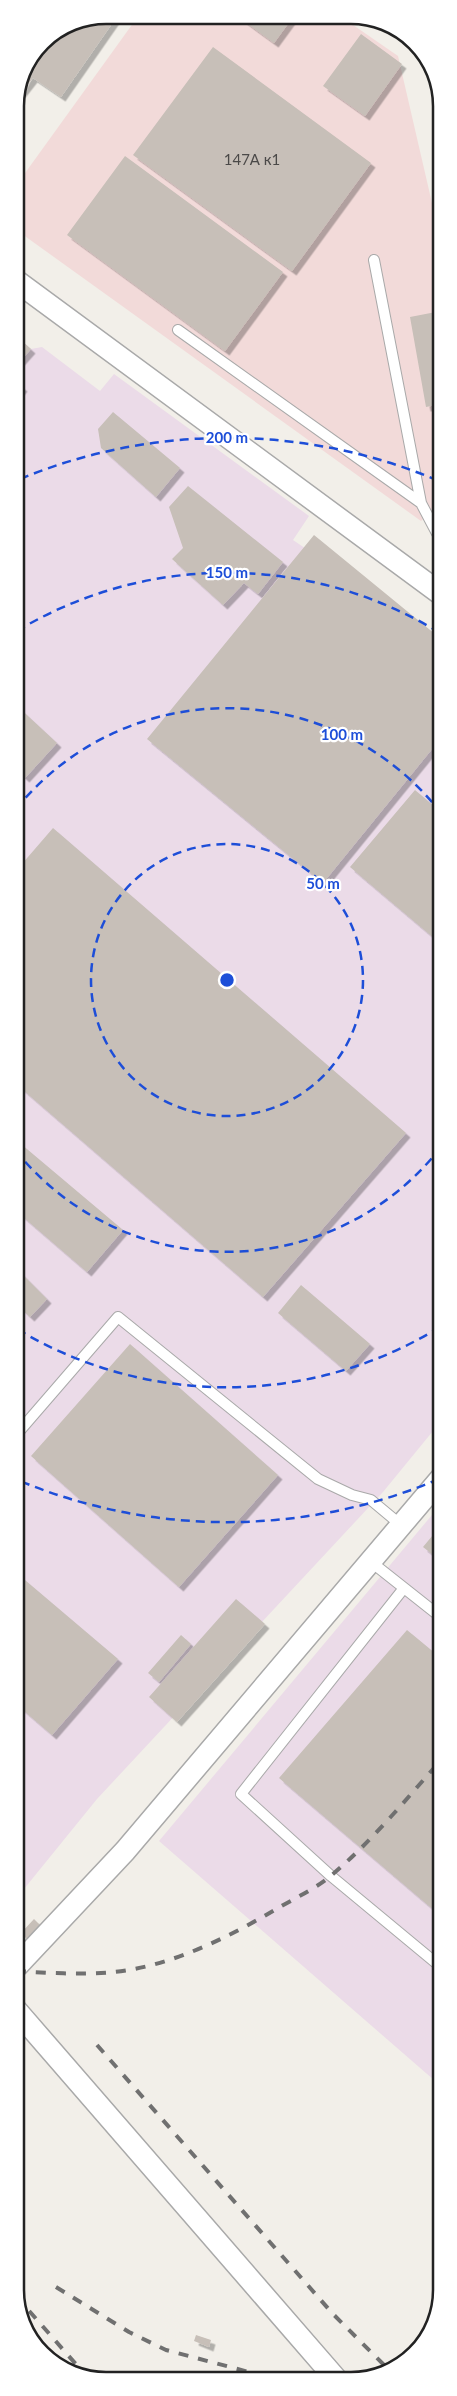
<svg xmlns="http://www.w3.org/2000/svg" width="457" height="2396" viewBox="0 0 457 2396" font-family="Lato,sans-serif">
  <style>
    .commercial { fill: #f2dad9 }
    .industrial { fill: #ebdbe8 }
    .building { fill: #c7bfb8; filter: url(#shadow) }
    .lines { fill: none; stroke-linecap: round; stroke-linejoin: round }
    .service-casing { stroke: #a9a9a9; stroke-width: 12 }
    .minor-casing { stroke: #a9a9a9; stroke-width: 24 }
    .service { stroke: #fff; stroke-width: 10 }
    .minor { stroke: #fff; stroke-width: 21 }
    .rail { stroke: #707070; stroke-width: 4; stroke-dasharray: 10 10; stroke-linecap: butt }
    .ring { fill: none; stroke: #1d4ed8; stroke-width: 2.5; stroke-dasharray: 9 6 }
    .labels { text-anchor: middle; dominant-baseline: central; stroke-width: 4.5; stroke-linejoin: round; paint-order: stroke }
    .number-label { font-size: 15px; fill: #4b4948 }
    .rim { fill: none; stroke: #222; stroke-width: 2.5 }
    .centre { fill: #1d4ed8; stroke: #fff; stroke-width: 2.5 }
    .ring-label { font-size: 15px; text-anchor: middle; font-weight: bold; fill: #1d4ed8; stroke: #fff; stroke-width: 4.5; stroke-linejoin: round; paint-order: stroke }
  </style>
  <defs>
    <filter id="shadow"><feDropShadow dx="4.5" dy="4.5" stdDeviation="0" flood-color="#0004"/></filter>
  </defs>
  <rect width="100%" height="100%" fill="#f2efe9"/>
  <path class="commercial" d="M139,15L343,18L398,56L441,242V504L421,521L15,229V187Z"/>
  <path class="industrial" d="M15,335L31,349L42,347L100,391L114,374L309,516L293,540L441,640L442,1420L383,1492L97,1799L24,1889L16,1880Z
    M442,1503V2087L159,1841Z"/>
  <path class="building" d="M106,15H118L61,97L33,78L15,101L42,41L71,22Z
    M237,16L255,17H293L274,43Z
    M361,34L402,64L365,116L323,86Z
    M213,47L371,163L292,271L133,155Z
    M125,156L283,272L225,351L67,235Z
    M441,311V404L426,407L410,317Z
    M15,335L31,349L15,367Z
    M15,381L23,387L15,398Z
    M113,412L180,468L156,497L101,448L98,429Z
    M188,486L283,562L258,594L244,583L223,605L172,559L183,548L169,507Z
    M441,489V516L439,514L434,490Z
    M314,535L441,639V738L323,883L147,739Z
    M15,704L57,743L25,778L15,769Z
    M415,790L441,812V944L350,867Z
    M53,828L406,1133L263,1297L15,1083V872Z
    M15,1139L123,1230L87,1272L15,1210Z
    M19,1271L47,1299L30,1317L15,1303V1275Z
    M301,1285L370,1344L346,1371L278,1313Z
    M130,1344L278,1475L179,1587L31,1456Z
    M442,1524V1562L423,1547Z
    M19,1575L118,1659L52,1735L16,1704V1579Z
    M236,1599L265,1624L177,1722L149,1697Z
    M407,1630L442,1659V1917L279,1778Z
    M181,1635L191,1644L159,1682L148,1673Z
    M34,1919L42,1927L28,1940L21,1933Z
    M196,2335L211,2340L209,2347L194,2341Z"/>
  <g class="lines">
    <g class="service-casing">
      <path id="service" d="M374,260L421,503
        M178,330L421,503L441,541
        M16,1435L118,1317L318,1479L352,1495L371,1500L401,1525
        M370,1561L442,1618
        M404,1588L241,1794L331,1876L442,1968"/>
    </g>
    <g class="minor-casing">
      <path id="minor" d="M15,280L441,594
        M16,1967L125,1851L442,1477
        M16,2010L337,2380"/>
    </g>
    <use href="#service" class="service"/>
    <use href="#minor" class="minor"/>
    <path class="rail" d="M16,1971C48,1973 82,1975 114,1972C172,1966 229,1937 278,1908C297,1897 317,1888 333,1874C373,1840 407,1798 442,1759
      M97,2045L333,2314L387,2368
      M56,2287L129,2332L166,2350L279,2380
      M16,2296L89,2379"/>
  </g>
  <g class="ring">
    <circle cx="227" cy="980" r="136"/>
    <path d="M441 1147A271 271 0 0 1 16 1151M16 809A271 271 0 0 1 441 813"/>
    <path d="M440 1327A407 407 0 0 1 17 1329M17 631A407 407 0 0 1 440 633"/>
    <path d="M439 1479A542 542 0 0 1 20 1481M20 479A542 542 0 0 1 439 481"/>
  </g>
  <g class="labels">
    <g class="number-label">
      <text x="252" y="159">147А к1</text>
    </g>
  </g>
  <path d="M0 0H457V2396H0ZM106 24H351A82 82 0 0 1 433 106V2290A82 82 0 0 1 351 2372H106A82 82 0 0 1 24 2290V106A82 82 0 0 1 106 24Z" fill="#fff" fill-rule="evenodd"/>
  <path class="rim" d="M106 24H351A82 82 0 0 1 433 106V2290A82 82 0 0 1 351 2372H106A82 82 0 0 1 24 2290V106A82 82 0 0 1 106 24Z"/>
  <circle cx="227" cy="980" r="8" class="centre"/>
  <g class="ring-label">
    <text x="227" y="443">200 m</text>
    <text x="227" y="578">150 m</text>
    <text x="342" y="740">100 m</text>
    <text x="323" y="889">50 m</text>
  </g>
</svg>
